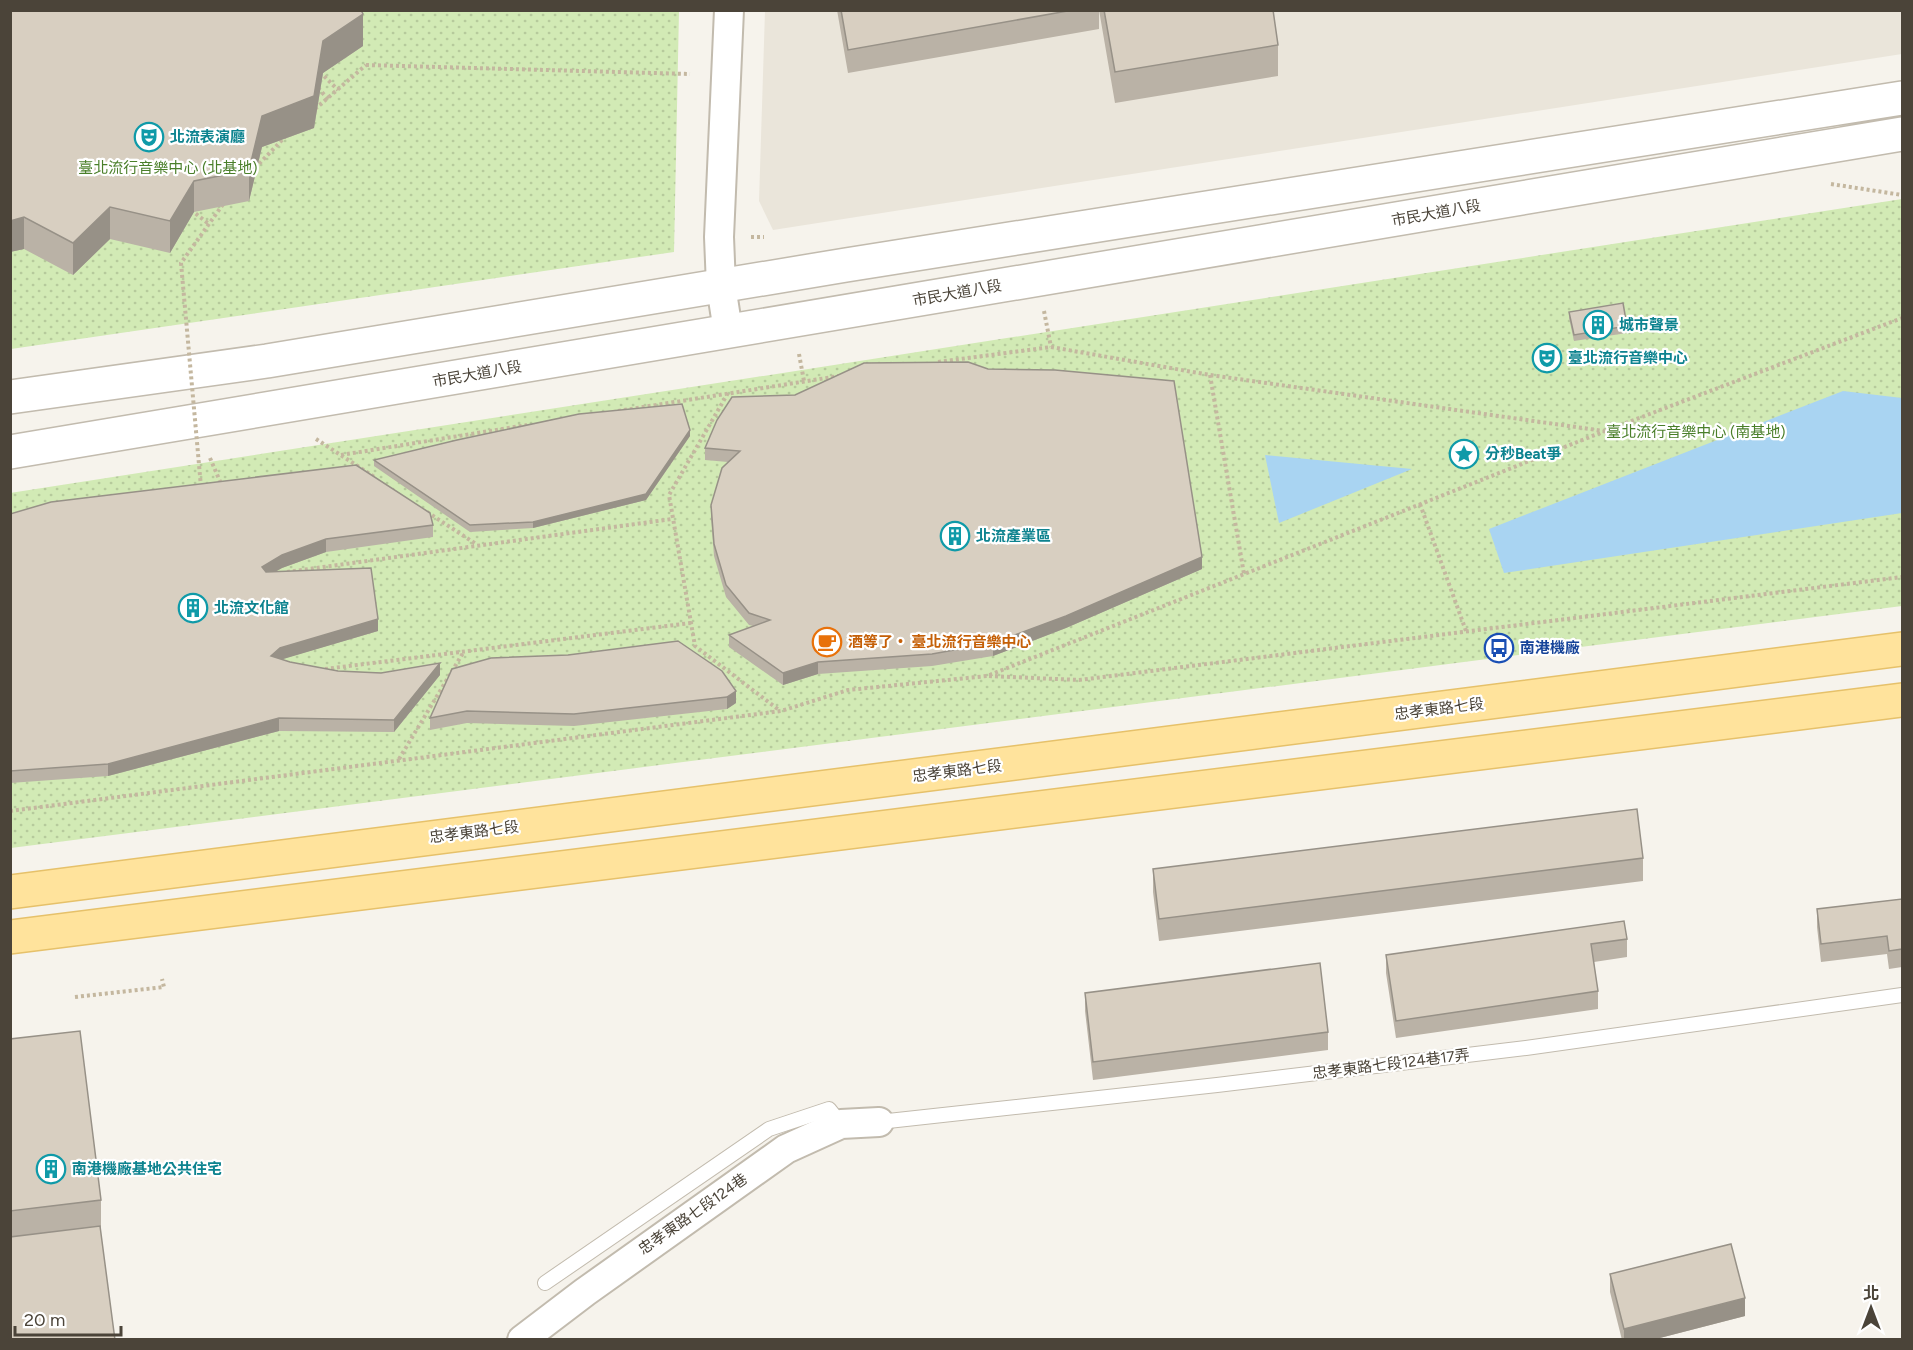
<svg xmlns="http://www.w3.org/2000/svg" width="1913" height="1350" viewBox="0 0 1913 1350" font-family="Figtree,'Noto Sans TC',sans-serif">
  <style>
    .residential { fill: #eae5da }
    .park { fill: url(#park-dots) }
    .water { fill: #a9d4f2 }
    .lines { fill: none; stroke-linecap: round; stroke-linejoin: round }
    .service-casing { stroke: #c2bbae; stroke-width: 16 }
    .minor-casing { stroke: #c2bbae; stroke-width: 32 }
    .tertiary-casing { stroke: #c2bbae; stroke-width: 36 }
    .primary-casing { stroke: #e6c16a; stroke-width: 36 }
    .path { stroke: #c4b79f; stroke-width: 4; stroke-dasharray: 3 3; stroke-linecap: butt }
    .service { stroke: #fff; stroke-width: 14 }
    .minor { stroke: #fff; stroke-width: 28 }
    .tertiary { stroke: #fff; stroke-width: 33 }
    .primary { stroke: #ffe39c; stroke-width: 33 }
    .path-bridge { stroke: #c4b79f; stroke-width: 4; stroke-dasharray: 3 3; stroke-linecap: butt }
    .wall { fill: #bab2a6 }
    .shaded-wall { fill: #979187 }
    .building { fill: #d8cfc1; stroke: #979187; stroke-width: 1.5 }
    .labels { text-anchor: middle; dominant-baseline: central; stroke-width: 4.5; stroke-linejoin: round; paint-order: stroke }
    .culture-label { font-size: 15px; font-weight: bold; fill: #0d838f; stroke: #fff; text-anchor: start }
    .park-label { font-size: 15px; fill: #4a7f2a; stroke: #fff }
    .street-label { font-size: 15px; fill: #4b4439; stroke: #fff }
    .food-label { font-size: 15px; font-weight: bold; fill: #c56008; stroke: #fff; text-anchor: start }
    .transit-label { font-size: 15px; font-weight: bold; fill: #164399; stroke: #fff; text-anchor: start }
  </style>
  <defs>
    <pattern id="park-dots" width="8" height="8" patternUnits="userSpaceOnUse" patternTransform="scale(1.5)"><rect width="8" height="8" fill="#d2eab5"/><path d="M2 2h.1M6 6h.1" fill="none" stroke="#b6ca9c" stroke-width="1.8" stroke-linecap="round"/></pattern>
  </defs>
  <rect width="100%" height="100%" fill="#f6f3ec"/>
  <path class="residential" d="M765,11H1902V54L773,230L759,201Z"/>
  <path class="park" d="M10,11H679L674,252L11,349Z
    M1902,199V606L11,848L10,493Z"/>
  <path class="water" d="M1843,391L1902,398V513L1504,573L1489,529Z
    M1265,455L1412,469L1279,523Z"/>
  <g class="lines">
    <g class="service-casing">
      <path id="service" d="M879,1122L1217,1085L1526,1048L1902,995
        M545,1283L769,1129L829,1109L841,1124"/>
    </g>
    <g class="minor-casing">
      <path id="minor" d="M728,331L721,286L719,237L729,10
        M522,1340L585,1292L786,1149L841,1124L879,1122"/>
    </g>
    <g class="tertiary-casing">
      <path id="tertiary" d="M10,397L267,361L846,265L1902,98
        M10,452L1902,134"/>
    </g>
    <g class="primary-casing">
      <path id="primary" d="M10,892L1902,649
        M10,937L1902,700"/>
    </g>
    <path class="path" d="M366,65L690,74
      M320,72L338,90
      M318,88L328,99
      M1831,184L1902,195
      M191,210L209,224
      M751,237H764
      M1044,311L1051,347
      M799,354L804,381
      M938,362L1051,347L1210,375L1604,431
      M1210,375L1244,574
      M728,393L669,495L695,646L779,710
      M618,411L839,376
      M316,439L376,478
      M341,455L527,425
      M210,458L222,486
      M1420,504L1466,631
      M427,512L476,544
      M287,572L672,519
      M325,669L691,623
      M989,676L1079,680L1902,577
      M399,759L463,653
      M10,811L781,711L848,690L987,676L1605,431L1902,318
      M75,997L164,987L162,979"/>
    <use href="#service" class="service"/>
    <use href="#minor" class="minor"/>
    <use href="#tertiary" class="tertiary"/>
    <use href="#primary" class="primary"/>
    <path class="path-bridge" d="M315,109L366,65
      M255,168L285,137
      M201,487L181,263L224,203"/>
  </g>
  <path class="wall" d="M10,10L363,46L323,73L314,128L262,147L249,201L194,212L170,253L110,239L73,275L24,249L10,252Z
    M837,10H1099V29L848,73Z
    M1099,10H1273L1278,45V76L1115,103Z
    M1569,312L1627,326V333L1574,341L1569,318Z
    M717,420L1202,569L1066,628L993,656L932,666L818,674L783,685L729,647V635L753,626L749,625L726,597L714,556L711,517V505L728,462L705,460V448Z
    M690,436L646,500L533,528L470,532L374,466V460Z
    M10,514L433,525V537L326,552L282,568L275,572L378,631L282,659L290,662L338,671L440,675L394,732L279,731L108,776L10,783Z
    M678,641L736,703L727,709L574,726L467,723L430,730V718L568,655Z
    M1643,858V881L1159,941L1153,892V869Z
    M1902,899V967L1889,969L1887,954L1821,962L1817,927V909Z
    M1627,939V957L1594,962L1598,991V1009L1396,1038L1386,973V955Z
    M1085,993L1328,1032V1050L1093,1080L1085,1011Z
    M10,1039L101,1200V1233L10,1340Z
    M1610,1274L1745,1316L1652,1340H1622L1610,1292Z"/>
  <path class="shaded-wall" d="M363,14V46L323,73L314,128L262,147L249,201V170L262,116L323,41Z
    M194,181V212L170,253V221Z
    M110,207V239L73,275V243Z
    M24,217V249L10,252V221Z
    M690,430V436L646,500L533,528V522Z
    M326,539V552L282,568L262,579V567L282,555Z
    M1202,557V569L1066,628L993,656V643Z
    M378,619V631L280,660L271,656L280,648Z
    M818,662V674L783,685V673Z
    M440,663V675L394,732V720Z
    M736,691V703L727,709V697Z
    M279,718V731L108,776V764Z
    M1745,1298V1316L1652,1340H1624V1329Z"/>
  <path class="building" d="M10,10H361L363,14L323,41L314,96L262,116L249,170L194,181L170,221L110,207L73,243L24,217L10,221Z
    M841,10H1073L848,50Z
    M1104,10H1273L1278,45L1115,72Z
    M1623,303L1627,326L1574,335L1569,312Z
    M968,362L988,369L1055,370L1174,381L1202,557L1066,616L993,643L932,654L818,662L783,673L729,635L770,620L749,613L726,585L714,544L711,505L722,468L740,451L705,448L717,420L732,397L795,395L864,363Z
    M682,404L690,430L646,494L533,522L470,525L374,460L457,440L579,414Z
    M356,465L430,513L433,525L326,539L282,555L262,567L266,572L371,568L378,619L280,648L271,656L290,662L338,671L381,673L440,663L394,720L279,718L108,764L10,771V514L51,502Z
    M678,641L722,671L736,691L727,697L574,714L467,711L430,718L452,669L491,658L568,655Z
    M1637,809L1643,858L1159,919L1153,869Z
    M1902,899V949L1889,951L1887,936L1821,944L1817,909Z
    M1624,921L1627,939L1591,944L1598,991L1396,1021L1386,955Z
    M1320,963L1328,1032L1093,1062L1085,993Z
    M80,1031L101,1200L10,1211V1039Z
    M100,1226L115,1340H10V1237Z
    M1731,1244L1745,1298L1624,1329L1610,1274Z"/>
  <defs>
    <g id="theatre-ring" transform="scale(1.5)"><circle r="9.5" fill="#fff" stroke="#0f9aa8" stroke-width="1.5"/><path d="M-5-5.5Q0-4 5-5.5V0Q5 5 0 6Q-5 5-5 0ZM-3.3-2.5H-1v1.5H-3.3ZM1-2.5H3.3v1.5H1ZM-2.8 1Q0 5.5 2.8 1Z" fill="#0f9aa8"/></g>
    <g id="building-ring" transform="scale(1.5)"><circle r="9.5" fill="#fff" stroke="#0f9aa8" stroke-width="1.5"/><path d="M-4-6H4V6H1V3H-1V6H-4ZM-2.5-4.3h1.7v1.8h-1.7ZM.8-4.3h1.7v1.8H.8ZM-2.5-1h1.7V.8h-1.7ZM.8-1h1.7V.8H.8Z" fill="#0f9aa8"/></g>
    <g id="sight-ring" transform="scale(1.5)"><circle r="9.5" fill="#fff" stroke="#0f9aa8" stroke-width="1.5"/><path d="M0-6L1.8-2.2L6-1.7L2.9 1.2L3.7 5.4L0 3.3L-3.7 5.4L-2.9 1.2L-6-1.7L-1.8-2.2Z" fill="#0f9aa8"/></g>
    <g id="cafe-ring" transform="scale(1.5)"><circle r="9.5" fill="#fff" stroke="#e8710a" stroke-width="1.5"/><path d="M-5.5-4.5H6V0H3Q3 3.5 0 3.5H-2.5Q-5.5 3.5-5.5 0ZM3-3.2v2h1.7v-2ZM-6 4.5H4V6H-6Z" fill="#e8710a"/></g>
    <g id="bus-ring" transform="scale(1.5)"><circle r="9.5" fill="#fff" stroke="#1a4fb4" stroke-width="1.5"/><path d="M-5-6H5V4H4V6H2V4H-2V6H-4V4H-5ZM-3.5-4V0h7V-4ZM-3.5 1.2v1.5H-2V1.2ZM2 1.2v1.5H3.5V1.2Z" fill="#1a4fb4"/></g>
  </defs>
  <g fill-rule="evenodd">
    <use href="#theatre-ring" x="149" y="137"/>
    <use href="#building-ring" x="1598" y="325"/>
    <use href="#theatre-ring" x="1547" y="358"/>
    <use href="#sight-ring" x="1464" y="454"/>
    <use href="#building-ring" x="955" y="536"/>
    <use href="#building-ring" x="193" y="608"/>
    <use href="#cafe-ring" x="827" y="642"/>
    <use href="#bus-ring" x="1499" y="648"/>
    <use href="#building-ring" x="51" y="1169"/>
  </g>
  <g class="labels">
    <g class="culture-label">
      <text x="170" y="137">北流表演廳</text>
      <text x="1619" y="325">城市聲景</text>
      <text x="1568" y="358">臺北流行音樂中心</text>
      <text x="1485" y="454">分秒Beat爭</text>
      <text x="976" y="536">北流產業區</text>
      <text x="214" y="608">北流文化館</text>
      <text x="72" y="1169">南港機廠基地公共住宅</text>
    </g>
    <g class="park-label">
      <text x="168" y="168">臺北流行音樂中心 (北基地)</text>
      <text x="1696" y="432">臺北流行音樂中心 (南基地)</text>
    </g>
    <g class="street-label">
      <text transform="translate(1436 213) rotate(-10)">市民大道八段</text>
      <text transform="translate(957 293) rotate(-10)">市民大道八段</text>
      <text transform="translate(477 374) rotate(-10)">市民大道八段</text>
      <text transform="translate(1439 709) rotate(-7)">忠孝東路七段</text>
      <text transform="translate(957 771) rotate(-7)">忠孝東路七段</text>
      <text transform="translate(474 832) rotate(-7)">忠孝東路七段</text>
      <text transform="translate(1391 1064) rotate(-7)">忠孝東路七段124巷17弄</text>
      <text transform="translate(693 1214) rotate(-35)">忠孝東路七段124巷</text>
    </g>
    <g class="food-label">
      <text x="848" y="642">酒等了・ 臺北流行音樂中心</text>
    </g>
    <g class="transit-label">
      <text x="1520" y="648">南港機廠</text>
    </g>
  </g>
  <rect width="1913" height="1350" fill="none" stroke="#4b4439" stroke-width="24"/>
  <g transform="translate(1871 1308)" stroke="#ffffff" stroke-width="4.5" paint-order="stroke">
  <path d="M0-4.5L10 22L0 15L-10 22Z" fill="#4b4439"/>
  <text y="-9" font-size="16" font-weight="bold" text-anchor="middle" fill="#4b4439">北</text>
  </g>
  <path d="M15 1326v9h106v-9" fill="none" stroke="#4b4439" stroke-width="3"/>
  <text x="24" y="1326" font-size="18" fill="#4b4439" stroke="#ffffff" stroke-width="4.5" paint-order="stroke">20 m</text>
</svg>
